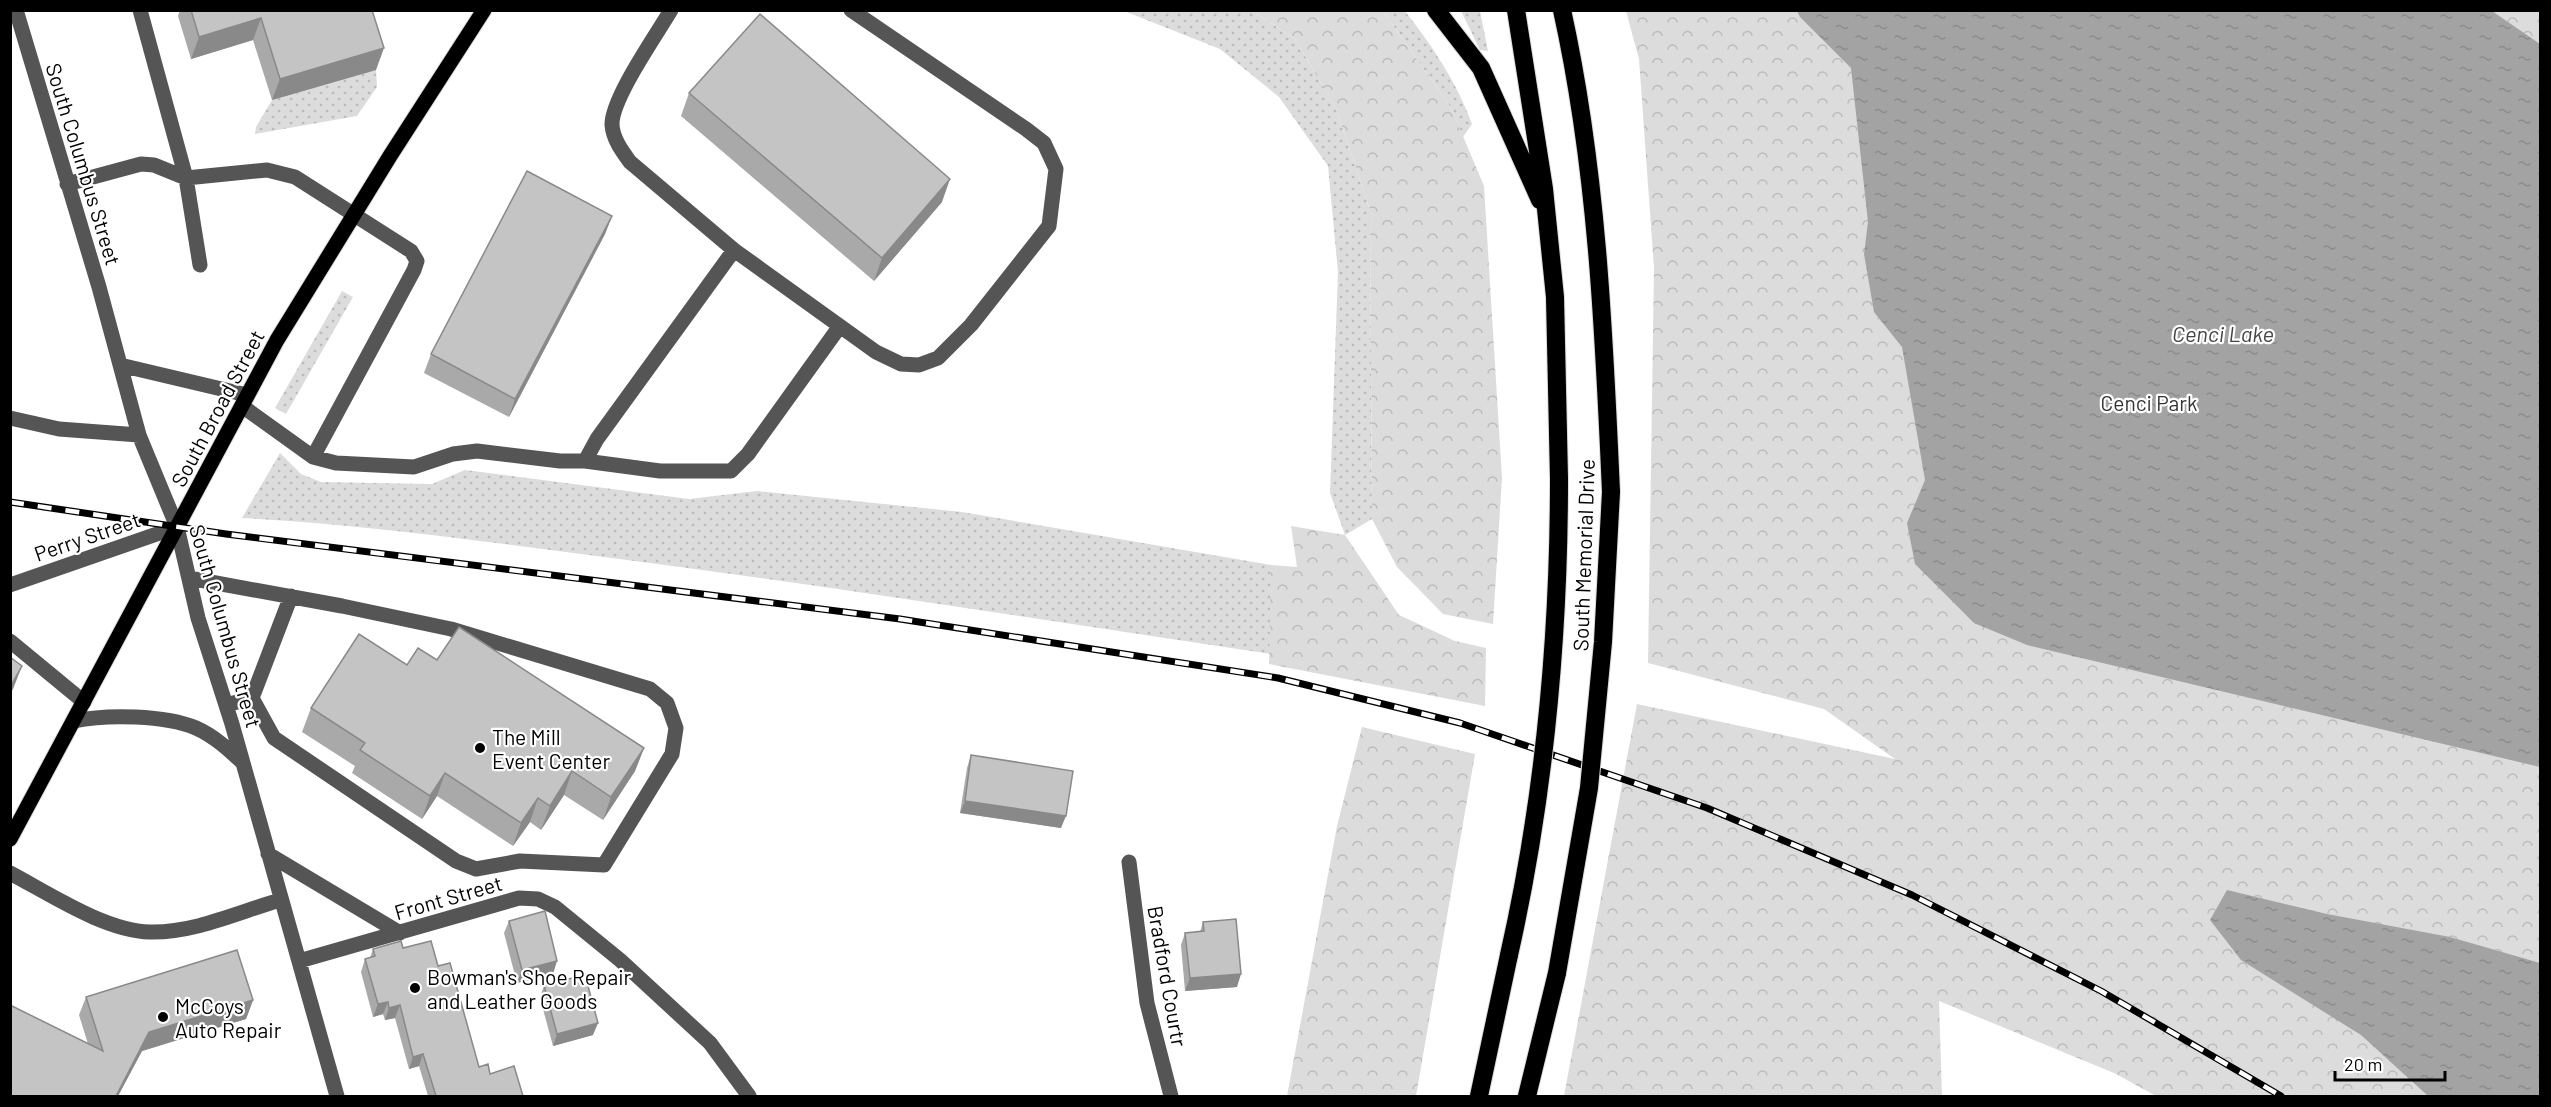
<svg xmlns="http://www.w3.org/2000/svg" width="2551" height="1107" viewBox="0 0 2551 1107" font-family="Barlow,sans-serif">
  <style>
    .grass { fill: url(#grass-dots) }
    .forest { fill: url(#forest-crowns) }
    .water { fill: url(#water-ripples) }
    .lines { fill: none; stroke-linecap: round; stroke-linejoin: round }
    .major-casing { stroke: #dbdbdb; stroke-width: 17 }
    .highway-casing { stroke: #dbdbdb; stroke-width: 20 }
    .minor { stroke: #555; stroke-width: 15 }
    .major { stroke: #000; stroke-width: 15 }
    .highway { stroke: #000; stroke-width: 18 }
    .rail-casing { stroke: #000; stroke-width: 7 }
    .rail { stroke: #fff; stroke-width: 4.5; stroke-dasharray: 14; stroke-linecap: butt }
    .highway-bridge-casing { stroke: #dbdbdb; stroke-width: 20; stroke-linecap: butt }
    .highway-bridge { stroke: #000; stroke-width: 18 }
    .wall { fill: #a9a9a9 }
    .shaded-wall { fill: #898989 }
    .building { fill: #c4c4c4; stroke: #898989; stroke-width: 1.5 }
    .poi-dot { fill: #000; stroke: #fff; stroke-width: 2 }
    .labels { text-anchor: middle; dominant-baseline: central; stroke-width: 4.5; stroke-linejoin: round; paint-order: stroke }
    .street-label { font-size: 21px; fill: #000; stroke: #fff }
    .park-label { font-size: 21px; fill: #333; stroke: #fff }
    .poi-label { font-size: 21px; fill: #000; stroke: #fff; text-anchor: start }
    .water-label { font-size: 22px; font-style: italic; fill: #444; stroke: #fff }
  </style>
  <defs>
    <pattern id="grass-dots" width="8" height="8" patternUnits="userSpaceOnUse" patternTransform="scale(1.5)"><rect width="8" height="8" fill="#dcdcdc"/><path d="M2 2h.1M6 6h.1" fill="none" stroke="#bbb" stroke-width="1.8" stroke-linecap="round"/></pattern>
    <pattern id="forest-crowns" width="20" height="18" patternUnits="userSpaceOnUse" patternTransform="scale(1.5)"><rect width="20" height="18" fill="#dcdcdc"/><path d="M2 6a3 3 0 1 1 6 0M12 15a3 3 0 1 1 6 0" fill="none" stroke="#bbb"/></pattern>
    <pattern id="water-ripples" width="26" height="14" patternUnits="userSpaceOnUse" patternTransform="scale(1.5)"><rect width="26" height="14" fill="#a3a3a3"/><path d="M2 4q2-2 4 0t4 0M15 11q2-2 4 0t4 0" fill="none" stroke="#8b8b8b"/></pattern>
  </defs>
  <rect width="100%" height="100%" fill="#fff"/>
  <path class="grass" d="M1124,11H1253L1295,39L1336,108L1370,210L1372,519L1345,535L1330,493L1338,272L1328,166L1279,97L1220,49Z
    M1383,11H1405C1433,47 1456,81 1472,124L1463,137L1451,108Z
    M1461,11H1480L1488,51L1480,50Z
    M376,70L377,87L357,116L255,134L256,127L272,100Z
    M342,291L353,297L286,414L275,408Z
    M280,453L301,474L321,482L432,484L465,470L689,499L757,491L962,512L1271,565V654C1044,620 817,584 589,555C474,540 358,524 242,518Z"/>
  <path class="forest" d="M1253,11H1383L1451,108L1484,186L1502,478L1493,624L1443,614L1397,567L1372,519L1370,210L1336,108L1295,39Z
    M1626,11H2540V1096L2393,1063L2428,1096H2156L2114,1073L1939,1001L1942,1096H1564L1637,704L1895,759L1824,709L1648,663L1654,268L1639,59Z
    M1291,526L1345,535L1399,615L1455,641L1486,648L1485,706L1269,664L1271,565L1297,567Z
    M1362,727L1475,754L1416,1096H1287L1337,826Z"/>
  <path class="water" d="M2492,11L2540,44V767L2027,645L1974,623L1915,564L1907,523L1925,480L1902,347L1874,312L1864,254L1868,222L1851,68L1800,17L1797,11Z
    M2227,890L2327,914L2450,937L2540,963V1096H2428L2361,1035L2241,960L2210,920Z"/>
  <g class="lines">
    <g class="major-casing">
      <path id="major" d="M10,839L277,340L390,156L484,10"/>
    </g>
    <g class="highway-casing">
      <path id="highway" d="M1436,10L1481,68L1540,200
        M1516,10L1544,189L1555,297L1559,479
        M1562,10C1597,168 1604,332 1611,492
        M1479,1096L1509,955
        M1527,1096L1557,973"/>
    </g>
    <path class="minor" d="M16,10L99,287L139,435L177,527L198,618L232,724L337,1096
      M140,10L186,178L200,265
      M671,10C657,34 611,99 612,125C613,139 622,151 630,162L734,250
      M67,184L141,164L154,165L186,178L267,170L295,177L411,251L417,261L414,270L313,457
      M120,365L247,395
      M242,406L313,457L336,463L414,467L453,454L477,451L560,461H585L597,439L734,250L876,352L901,364L919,365L938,358L971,325L1049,226L1056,169L1044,143L1026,129L851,10
      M10,418L59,429L139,435
      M585,461L660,471H731L748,454L840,326
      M189,578L342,606L451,629L650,689L667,703L676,728L672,754L604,865L520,861L476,869L456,861L274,738L252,698
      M10,585L177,527
      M10,641L84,702
      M226,705L252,698L291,596
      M74,721C107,714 165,715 196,728C214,736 228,749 242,762
      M268,854L400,933
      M1129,862L1147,1003L1171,1096
      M10,873C50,894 105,931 150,932C194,933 239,912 280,900
      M299,961L519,898L538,899L555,907L620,960L710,1043L749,1096"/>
    <use href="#major" class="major"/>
    <use href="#highway" class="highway"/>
    <g class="rail-casing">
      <path id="rail" d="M10,502L226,534L900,619L1278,678L1460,723L1707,808L1912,895L2101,991L2281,1096"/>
    </g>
    <use href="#rail" class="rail"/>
    <g class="highway-bridge-casing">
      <path id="highway-bridge" d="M1509,955C1544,800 1559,639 1559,479
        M1557,973L1589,788L1603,642L1611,492"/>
    </g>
    <use href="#highway-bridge" class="highway-bridge"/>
  </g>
  <path class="wall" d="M180,10H372L376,70L272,100L253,40L191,59L178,16Z
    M689,93L942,202L874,281L681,116Z
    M612,216L605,234L509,417L424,373L431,354Z
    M437,660L644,748L635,771L603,820L564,795L541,830L530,822L513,846L437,796L422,819L352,773L355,766L302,732L311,708Z
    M971,755L1061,828L960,813L967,768Z
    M509,921L553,974L517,983L504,933Z
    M1203,922L1237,987L1185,991L1181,945L1185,933L1200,932Z
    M403,948L438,966L479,1067L523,1096H428L419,1066L409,1069L395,1018L385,1020L383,1014L373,1017L361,972L365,959L370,958L373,949Z
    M544,985L593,1035L553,1046L540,998Z
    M86,997L253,1000L246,1019L142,1051L118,1096L88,1044L79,1015Z"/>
  <path class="shaded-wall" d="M261,18L253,40L191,59L199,37Z
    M384,48L376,70L272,100L280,79Z
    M950,179L942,202L874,281L882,258Z
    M612,216L605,234L509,417L515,399Z
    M22,666L13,689L10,694V687Z
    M644,748L635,771L603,820L611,797Z
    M572,771L564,795L541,830L550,806Z
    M445,773L437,796L422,819L430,796Z
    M538,798L530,822L513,846L521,823Z
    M965,801L1066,816L1061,828L960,813Z
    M557,961L553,974L517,983L522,970Z
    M1241,974L1237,987L1185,991L1190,978Z
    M253,1000L246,1019L142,1051L118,1096H116L149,1032Z
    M388,1002L383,1014L373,1017L378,1004Z
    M400,1005L395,1018L385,1020L389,1008Z
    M598,1023L593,1035L553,1046L557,1034Z
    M423,1054L419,1066L409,1069L413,1057Z"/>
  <path class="building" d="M191,10H372L384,48L280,79L261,18L199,37Z
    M760,14L950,179L882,258L689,93Z
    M527,171L612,216L515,399L431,354Z
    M459,627L644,748L611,797L572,771L550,806L538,798L521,823L445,773L430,796L360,750L365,743L311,708L359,634L407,665L418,648L437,660Z
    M10,657L22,666L10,687Z
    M971,755L1073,771L1066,816L965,801Z
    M545,911L557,961L522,970L509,921Z
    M1236,919L1241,974L1190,978L1185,933L1204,931L1203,922Z
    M401,941L403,948L431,941L438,966L450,963L479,1067L488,1064L490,1074L514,1066L523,1096H436L423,1054L413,1057L400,1005L389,1008L388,1002L378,1004L365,959L375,956L373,949Z
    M237,950L253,1000L149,1032L116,1096H10V1005L103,1051L86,997Z
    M585,975L598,1023L557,1034L544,985Z"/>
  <g class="poi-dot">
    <circle cx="480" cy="748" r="6"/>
    <circle cx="415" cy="988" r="6"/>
    <circle cx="163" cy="1017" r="6"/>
  </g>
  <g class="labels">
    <g class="street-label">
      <text transform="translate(84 164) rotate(73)">South Columbus Street</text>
      <text transform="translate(217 408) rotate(-62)">South Broad Street</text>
      <text transform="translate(87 536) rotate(-19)">Perry Street</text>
      <text transform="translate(1583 555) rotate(-88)">South Memorial Drive</text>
      <text transform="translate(226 626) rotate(74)">South Columbus Street</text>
      <text transform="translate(448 897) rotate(-16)">Front Street</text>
      <text transform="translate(1168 976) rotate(80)">Bradford Courtr</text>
    </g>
    <g class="park-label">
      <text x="2149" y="402">Cenci Park</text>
    </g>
    <g class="poi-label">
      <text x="492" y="736">The Mill<tspan x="492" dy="24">Event Center</tspan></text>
      <text x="427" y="976">Bowman's Shoe Repair<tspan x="427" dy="24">and Leather Goods</tspan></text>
      <text x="175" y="1005">McCoys<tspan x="175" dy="24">Auto Repair</tspan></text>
    </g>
    <g class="water-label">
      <text x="2223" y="333">Cenci Lake</text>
    </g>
  </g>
  <rect width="2551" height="1107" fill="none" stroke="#000000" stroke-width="24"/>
  <path d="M2335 1071v9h110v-9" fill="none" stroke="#000000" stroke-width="3"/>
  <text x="2344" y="1071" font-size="18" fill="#000000" stroke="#ffffff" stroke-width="4.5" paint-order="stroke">20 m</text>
</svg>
